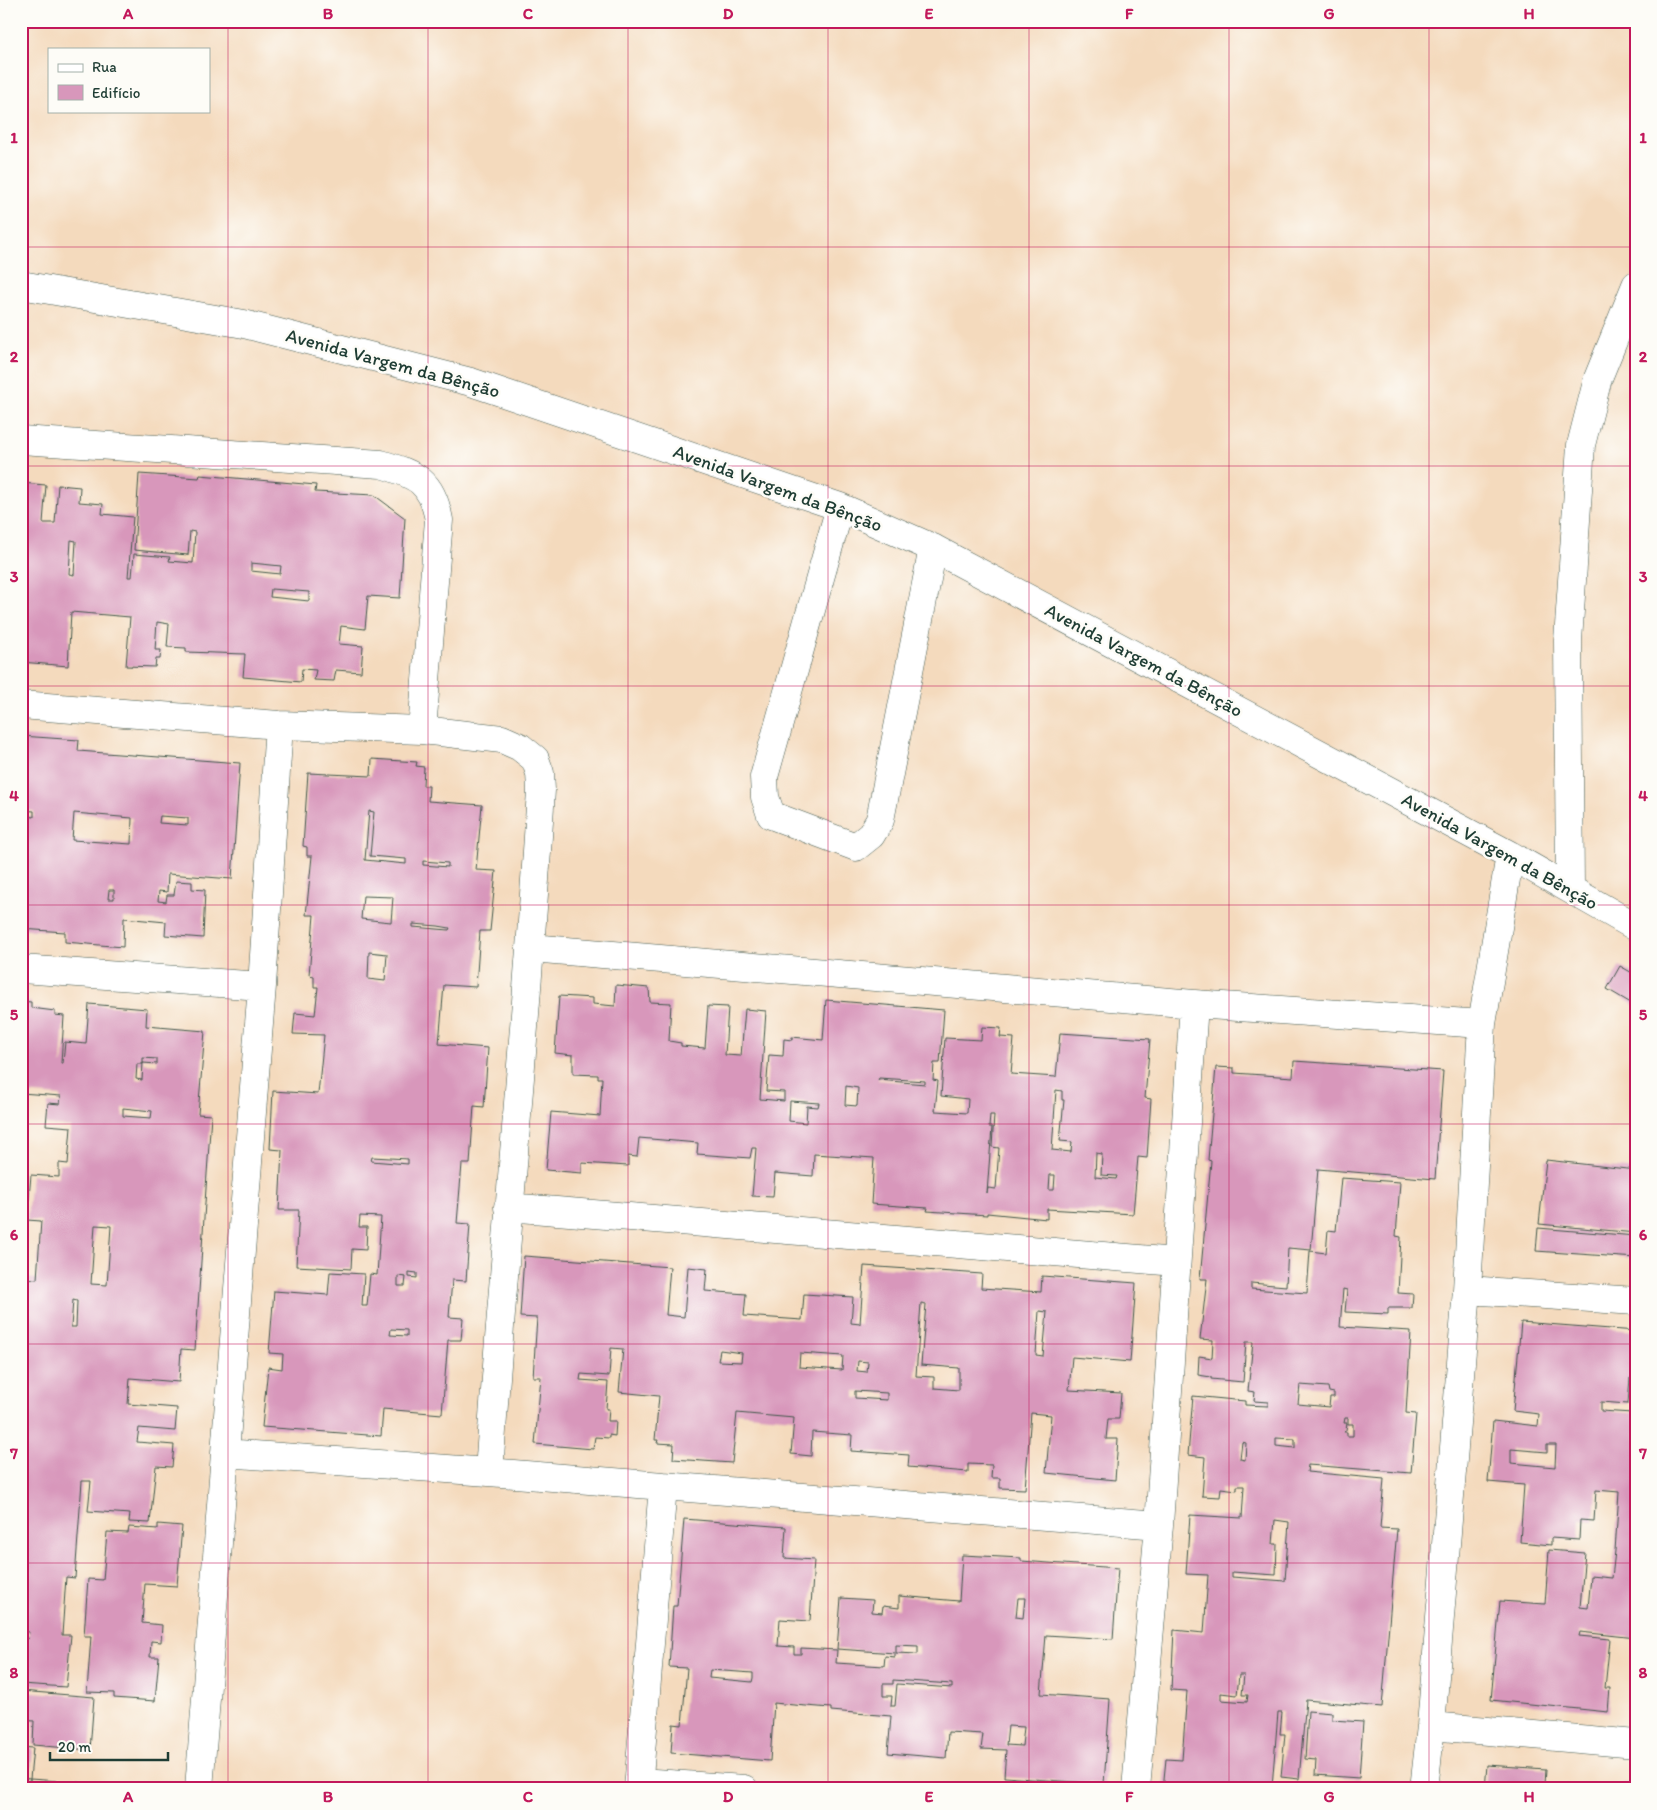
<svg xmlns="http://www.w3.org/2000/svg" width="1657" height="1810" viewBox="0 0 1657 1810" font-family="Itim,sans-serif">
  <style>
    .building { fill: #d897bb; fill-rule: evenodd }
    .lines { fill: none; stroke-linecap: round; stroke-linejoin: round }
    .minor-casing { stroke: #3f5549; stroke-width: 29 }
    .minor { stroke: #fff; stroke-width: 28 }
    .grid { fill: none; stroke: #c2185b; stroke-width: 1; stroke-opacity: 0.55 }
    .labels { text-anchor: middle; dominant-baseline: central; stroke-width: 5; stroke-linejoin: round; paint-order: stroke }
    .street-label { font-size: 19px; fill: #1f3d34; stroke: #fdfcf7 }
    .neatline { fill: none; stroke: #c2185b; stroke-width: 2 }
    .grid-label { font-size: 16px; text-anchor: middle; font-weight: bold; fill: #c2185b }
  </style>
  <rect width="100%" height="100%" fill="#fdfcf7"/>
  <filter id="ink" filterUnits="userSpaceOnUse"><feTurbulence type="fractalNoise" baseFrequency=".02" numOctaves="2"/><feDisplacementMap in="SourceGraphic" scale="10" xChannelSelector="R" yChannelSelector="G"/><feConvolveMatrix kernelMatrix="1 2 1 2 8 2 1 2 1" color-interpolation-filters="sRGB"/></filter>
  <filter id="wash" filterUnits="userSpaceOnUse"><feTurbulence type="fractalNoise" baseFrequency=".0096" numOctaves="4" result="noise"/><feDisplacementMap in="SourceGraphic" scale="20" xChannelSelector="R" yChannelSelector="G"/><feGaussianBlur stdDeviation="1.12" result="paint"/><feColorMatrix in="noise" values="0 0 0 0 0 0 0 0 0 0 0 0 0 0 0 0 0 1.4 0 .05"/><feComposite in="paint" operator="in"/></filter>
  <g filter="url(#wash)">
    <rect width="100%" height="100%" fill="#f4dabd"/>
    <g id="blocks">
      <path class="building" d="M139,474L199,478L200,475L316,485L315,492L374,495L405,518L400,598L368,596L365,629L341,626L339,644L363,646L361,672L336,670L334,681L314,680L316,670L302,669L301,682L243,677L245,654L186,652V648L167,647L169,624L157,622L155,650H161L160,659H156L155,667L126,666L130,617L71,612L68,666L21,662V483L46,485L43,523H55L58,485L80,487L79,502L103,504L102,514L133,517L128,577H132L134,554L170,557L169,561L193,563L195,532L190,531L188,555L134,550ZM71,540L76,541L74,575L69,574ZM251,563L281,566L280,574L251,571ZM271,589L309,592V601L270,597Z
        M21,736L79,740L78,751L240,763L232,879L168,874L167,892L159,891L158,901L166,902L167,895H174L176,881L192,882V889L205,890L203,938L165,935L166,922L134,919L124,918L123,947L65,942V932L21,929V815L34,817V811L21,810ZM74,813L132,818L131,844L72,840ZM160,816L188,818V825L159,823ZM109,890H114V899H108Z
        M372,759L417,762L416,766L424,767L423,786H429L428,801L482,805L476,870L496,871L490,931H480L476,987L444,985L439,1044L488,1048L484,1107L474,1106L470,1164H462L457,1223L470,1224L466,1281L452,1280L449,1317L463,1318L461,1340H448L442,1414L383,1409L381,1436L262,1427L268,1367L282,1369L283,1354L269,1353L274,1291L328,1295L330,1272L364,1274L362,1306H367L370,1274L377,1275L381,1217L360,1216L359,1227H367L366,1250L352,1249L351,1269L296,1266L299,1210H279L282,1150L270,1149L273,1091L318,1094L324,1035L293,1034L295,1013L315,1015L318,987H314V976L309,975L314,915H306L312,856H307V847L303,846L308,773L371,776ZM369,811L374,812L370,856L406,859V864L365,860ZM423,861L448,863V867L423,865ZM363,896L393,897L391,922L361,919ZM413,924L438,926L450,928L449,930L413,927ZM369,952L387,954L385,981L368,979ZM372,1157L408,1159V1164L371,1161ZM409,1272L417,1273V1278L409,1277ZM398,1276L406,1277L405,1286H398ZM391,1329L407,1330V1336L390,1335Z
        M1620,966L1636,975V1006L1607,989Z
        M616,985L649,988L650,1002L671,1003L669,1041L681,1043V1046L705,1048L708,1006L728,1007L725,1055L741,1056L745,1009L766,1011L760,1099L784,1101V1092L766,1091L769,1055L783,1056L784,1039L792,1040V1037L823,1040L826,1000L944,1010L940,1063H934L933,1080L938,1081L935,1111L967,1113L968,1099L941,1096L945,1038L981,1040L982,1027L1001,1028L1000,1037L1014,1038L1011,1074L1056,1077L1060,1033L1150,1039L1145,1098L1151,1099L1147,1158L1138,1157L1133,1214L1047,1209V1219L987,1213V1215L927,1211L928,1208L871,1204L874,1158L814,1154L813,1176L775,1173L773,1197L752,1196L756,1148H752L750,1158L697,1154L698,1143L639,1138L637,1157L628,1156V1166L582,1163V1173L546,1170L551,1112L600,1116L602,1078H598V1075L573,1074V1055L555,1053L559,996L593,998V1004L615,1006ZM879,1078L925,1081V1084L878,1080ZM846,1086L858,1088L857,1106L845,1105ZM1056,1090L1062,1091V1100H1064L1060,1141L1072,1142L1071,1152L1052,1150ZM790,1101L819,1103L818,1107L807,1106L806,1123L789,1121ZM990,1115H994L992,1147L999,1148L996,1189L988,1188L987,1193L992,1127H989ZM1096,1153L1102,1154L1101,1175L1117,1176L1116,1179L1095,1177ZM1050,1175H1055L1054,1190H1049Z
        M21,1001L31,1002V1008L55,1011V1015L64,1016L61,1063H63L65,1042L86,1044L89,1004L147,1009L146,1026L205,1031L198,1114L211,1115L195,1350L181,1349L179,1382L130,1378L128,1404L177,1408L175,1431L139,1428L137,1442L174,1445L172,1467L156,1466L150,1523L129,1522L130,1514L88,1511L91,1481H82L75,1578L66,1577L62,1635H71L66,1687L21,1684V1638L28,1639L29,1632L21,1631V1278L37,1279L41,1221L27,1220L31,1175L59,1177V1163L68,1164L71,1127L46,1125L48,1103L60,1104L61,1096L21,1093ZM143,1058L157,1059V1064L143,1063L142,1080L136,1079L137,1064H143ZM123,1108L152,1111L151,1118L123,1116ZM95,1225L111,1226L107,1285L91,1284ZM73,1300L77,1301L76,1327H71Z
        M1294,1061L1443,1071L1435,1179L1318,1169L1311,1250L1288,1248L1286,1286L1251,1283V1289L1307,1293L1310,1251L1326,1253L1328,1230L1336,1231L1341,1178L1400,1182L1396,1236L1401,1237L1398,1293L1413,1294L1412,1308H1388V1314L1345,1312L1347,1290L1343,1289L1340,1327L1411,1331L1406,1413L1416,1414L1411,1473L1308,1465L1307,1472L1384,1479L1380,1528L1397,1529L1382,1707L1306,1700L1299,1779L1281,1777L1285,1734H1280L1282,1712H1278L1272,1787L1239,1784L1238,1789H1163L1166,1759L1182,1760L1187,1691L1171,1690L1174,1630L1204,1633L1208,1575L1186,1574L1190,1515L1242,1518L1244,1486H1237V1490L1221,1488L1220,1497L1202,1496L1205,1457L1188,1455L1193,1396L1245,1401V1405L1268,1406V1402L1254,1401L1255,1392L1248,1391L1253,1342H1246L1243,1382L1211,1379V1377L1198,1375L1199,1356L1212,1358L1213,1340L1200,1339L1207,1279H1200L1211,1161L1208,1160L1216,1067L1234,1068V1073L1293,1077ZM1300,1385L1328,1387L1329,1392L1334,1393V1397H1330L1329,1407L1298,1404ZM1345,1418H1348V1424H1353V1436H1347V1432H1344L1346,1430L1347,1423H1344ZM1276,1438L1295,1439V1448L1276,1446ZM1242,1442L1246,1443L1245,1460L1240,1459ZM1275,1520L1289,1522L1285,1581L1232,1577V1572L1276,1575L1277,1544H1273ZM1239,1675H1244L1242,1695H1248L1247,1702L1221,1700V1693L1237,1695Z
        M1546,1160L1636,1170V1233L1539,1224Z
        M1538,1228L1636,1236V1258L1536,1251Z
        M524,1256L670,1267L666,1315L684,1317L688,1267L707,1269L705,1291L746,1294L744,1316L802,1320L804,1294L853,1297L851,1323L860,1324L864,1266L982,1274L981,1288L1041,1292L1042,1276L1136,1283L1130,1362L1072,1357L1069,1390L1121,1393L1119,1419H1108L1106,1439H1118L1115,1480L1046,1473L1051,1415L1031,1413L1025,1489L1000,1488V1478H991L992,1465L968,1464V1472L908,1467L909,1455L851,1451L852,1435L812,1432L811,1456L791,1454L794,1418L759,1415L737,1413L732,1463L673,1459L674,1444L657,1443L658,1440H655L659,1396L619,1392L623,1349L611,1348L609,1376L581,1374L580,1380L608,1382L606,1409H609L608,1421H616L615,1436L609,1435V1438L595,1437L593,1449L535,1444L541,1377H533L537,1318L520,1317ZM921,1303L926,1304L921,1365L959,1368V1390L934,1388V1377L916,1376ZM1039,1311L1047,1312L1043,1356L1036,1355ZM720,1350L742,1353L741,1362L718,1361ZM800,1353L843,1356L842,1370L799,1367ZM858,1361L868,1362L867,1372L857,1371ZM855,1391L887,1393V1400L855,1398Z
        M1521,1322L1636,1331V1379L1630,1378L1628,1404L1601,1402V1411L1632,1413L1636,1389V1638L1580,1632L1579,1636L1610,1639L1605,1688H1610L1608,1712L1491,1700L1500,1601L1545,1604L1549,1550L1585,1553L1580,1607L1588,1608L1591,1576L1612,1578L1615,1551L1619,1492L1596,1490L1594,1521L1580,1520L1579,1540L1551,1538V1545L1520,1542L1524,1485L1488,1482L1493,1421L1538,1426L1539,1414L1513,1411ZM1547,1445H1556L1555,1467L1511,1463V1449L1547,1452Z
        M684,1519L786,1527L784,1558L814,1560L810,1621L780,1619L778,1646L794,1647V1654H801V1648L837,1650L836,1663L884,1666L885,1656L895,1657V1653L837,1649L841,1598L873,1600L872,1612L882,1613L883,1606L899,1608V1596L959,1601L962,1555L1021,1558V1561L1118,1568L1113,1639L1046,1635L1041,1694L1110,1699L1104,1784L1004,1777L1006,1750L981,1749L983,1734L948,1732L946,1758L888,1753L891,1716L831,1711V1708L794,1705L774,1703L770,1761L671,1753L673,1724L682,1725L687,1668L669,1667L673,1606H677ZM1018,1598H1025L1023,1618L1016,1617ZM896,1645L918,1646V1654L896,1653ZM710,1670L753,1673V1678L752,1682L709,1678ZM893,1680L952,1684V1688L897,1684L895,1706H891L892,1696H883V1684H893ZM1008,1726L1024,1727L1022,1746L1006,1745Z
        M158,1524L182,1526L177,1586L145,1584L142,1623L162,1625L161,1642L151,1641L150,1657H159L155,1701L114,1698V1693L87,1692L91,1636H84L88,1579L103,1580L107,1532L128,1533L129,1527L158,1529Z
        M21,1691L94,1697L90,1750L33,1745L34,1721L21,1720Z
        M1308,1711L1332,1713V1720L1363,1722L1359,1778L1315,1775L1316,1760L1305,1759Z
        M21,1747L33,1748L30,1779L21,1778Z
        M1487,1765L1546,1769L1545,1784L1567,1786V1789H1485Z
        M30,1779L88,1783V1789H29Z
        M1621,1784L1636,1785V1789H1620Z"/>
    </g>
  </g>
  <g filter="url(#ink)">
    <use href="#blocks" fill-opacity="0" stroke="#3f5549" stroke-width="1"/>
    <g class="lines">
      <g class="minor-casing">
        <path id="minor" d="M21,285L244,324L471,382L840,507L933,548L1510,855L1636,927
          M21,440L381,464C417,475 432,481 439,520L422,730
          M840,507L764,777L765,797L771,815L856,847L871,835L880,820L933,548
          M21,705L279,725L422,730L502,739L520,747L535,759L540,773L541,790C527,1018 505,1245 489,1472L663,1486L638,1789
          M1570,888L1568,641L1581,445L1598,378L1636,285
          M531,948L1194,1004L1482,1024
          M21,969L262,986
          M508,1207L1176,1262
          M1467,1290L1636,1301
          M225,1453L262,986L279,725
          M663,1486L1159,1525
          M1431,1726L1636,1744
          M639,1782L744,1789
          M199,1789L225,1453L489,1472
          M1136,1789L1159,1525L1194,1004
          M1424,1789L1431,1726L1467,1290L1482,1024L1510,855"/>
      </g>
      <use href="#minor" class="minor"/>
    </g>
  </g>
  <path class="grid" d="M228,21V1789M428,21V1789M628,21V1789M828,21V1789M1029,21V1789M1229,21V1789M1429,21V1789M21,247H1636M21,466H1636M21,686H1636M21,905H1636M21,1124H1636M21,1344H1636M21,1563H1636"/>
  <g class="labels">
    <g class="street-label">
      <text transform="translate(393 363) rotate(15)">Avenida Vargem da Bênção</text>
      <text transform="translate(778 488) rotate(20)">Avenida Vargem da Bênção</text>
      <text transform="translate(1144 660) rotate(28)">Avenida Vargem da Bênção</text>
      <text transform="translate(1500 851) rotate(29)">Avenida Vargem da Bênção</text>
    </g>
  </g>
  <rect width="1657" height="1810" fill="none" stroke="#fdfcf7" stroke-width="55"/>
  <rect x="48" y="48" width="162" height="65" fill="#fdfcf7" stroke="#a4b0a9"/>
  <rect x="58" y="64" width="25" height="8" fill="#ffffff" stroke="#a4b0a9"/>
  <text x="92" y="72" font-size="15" fill="#1f3d34">Rua</text>
  <rect x="58" y="85" width="25" height="15" fill="#d897bb" stroke="#a4b0a9"/>
  <text x="92" y="98" font-size="15" fill="#1f3d34">Edifício</text>
  <path d="M50 1752v8h118v-8" fill="none" stroke="#1f3d34" stroke-width="2.5"/>
  <text x="58" y="1752" font-size="15" fill="#1f3d34" stroke="#fdfcf7" stroke-width="4" paint-order="stroke">20 m</text>
  <rect x="28" y="28" width="1602" height="1754" class="neatline"/>
  <g class="grid-label">
    <text x="128" y="19">A</text>
    <text x="328" y="19">B</text>
    <text x="528" y="19">C</text>
    <text x="728" y="19">D</text>
    <text x="929" y="19">E</text>
    <text x="1129" y="19">F</text>
    <text x="1329" y="19">G</text>
    <text x="1529" y="19">H</text>
    <text x="14" y="143">1</text>
    <text x="1643" y="143">1</text>
    <text x="14" y="362">2</text>
    <text x="1643" y="362">2</text>
    <text x="14" y="582">3</text>
    <text x="1643" y="582">3</text>
    <text x="14" y="801">4</text>
    <text x="1643" y="801">4</text>
    <text x="14" y="1020">5</text>
    <text x="1643" y="1020">5</text>
    <text x="14" y="1240">6</text>
    <text x="1643" y="1240">6</text>
    <text x="14" y="1459">7</text>
    <text x="1643" y="1459">7</text>
    <text x="14" y="1678">8</text>
    <text x="1643" y="1678">8</text>
    <text x="128" y="1802">A</text>
    <text x="328" y="1802">B</text>
    <text x="528" y="1802">C</text>
    <text x="728" y="1802">D</text>
    <text x="929" y="1802">E</text>
    <text x="1129" y="1802">F</text>
    <text x="1329" y="1802">G</text>
    <text x="1529" y="1802">H</text>
  </g>
</svg>
